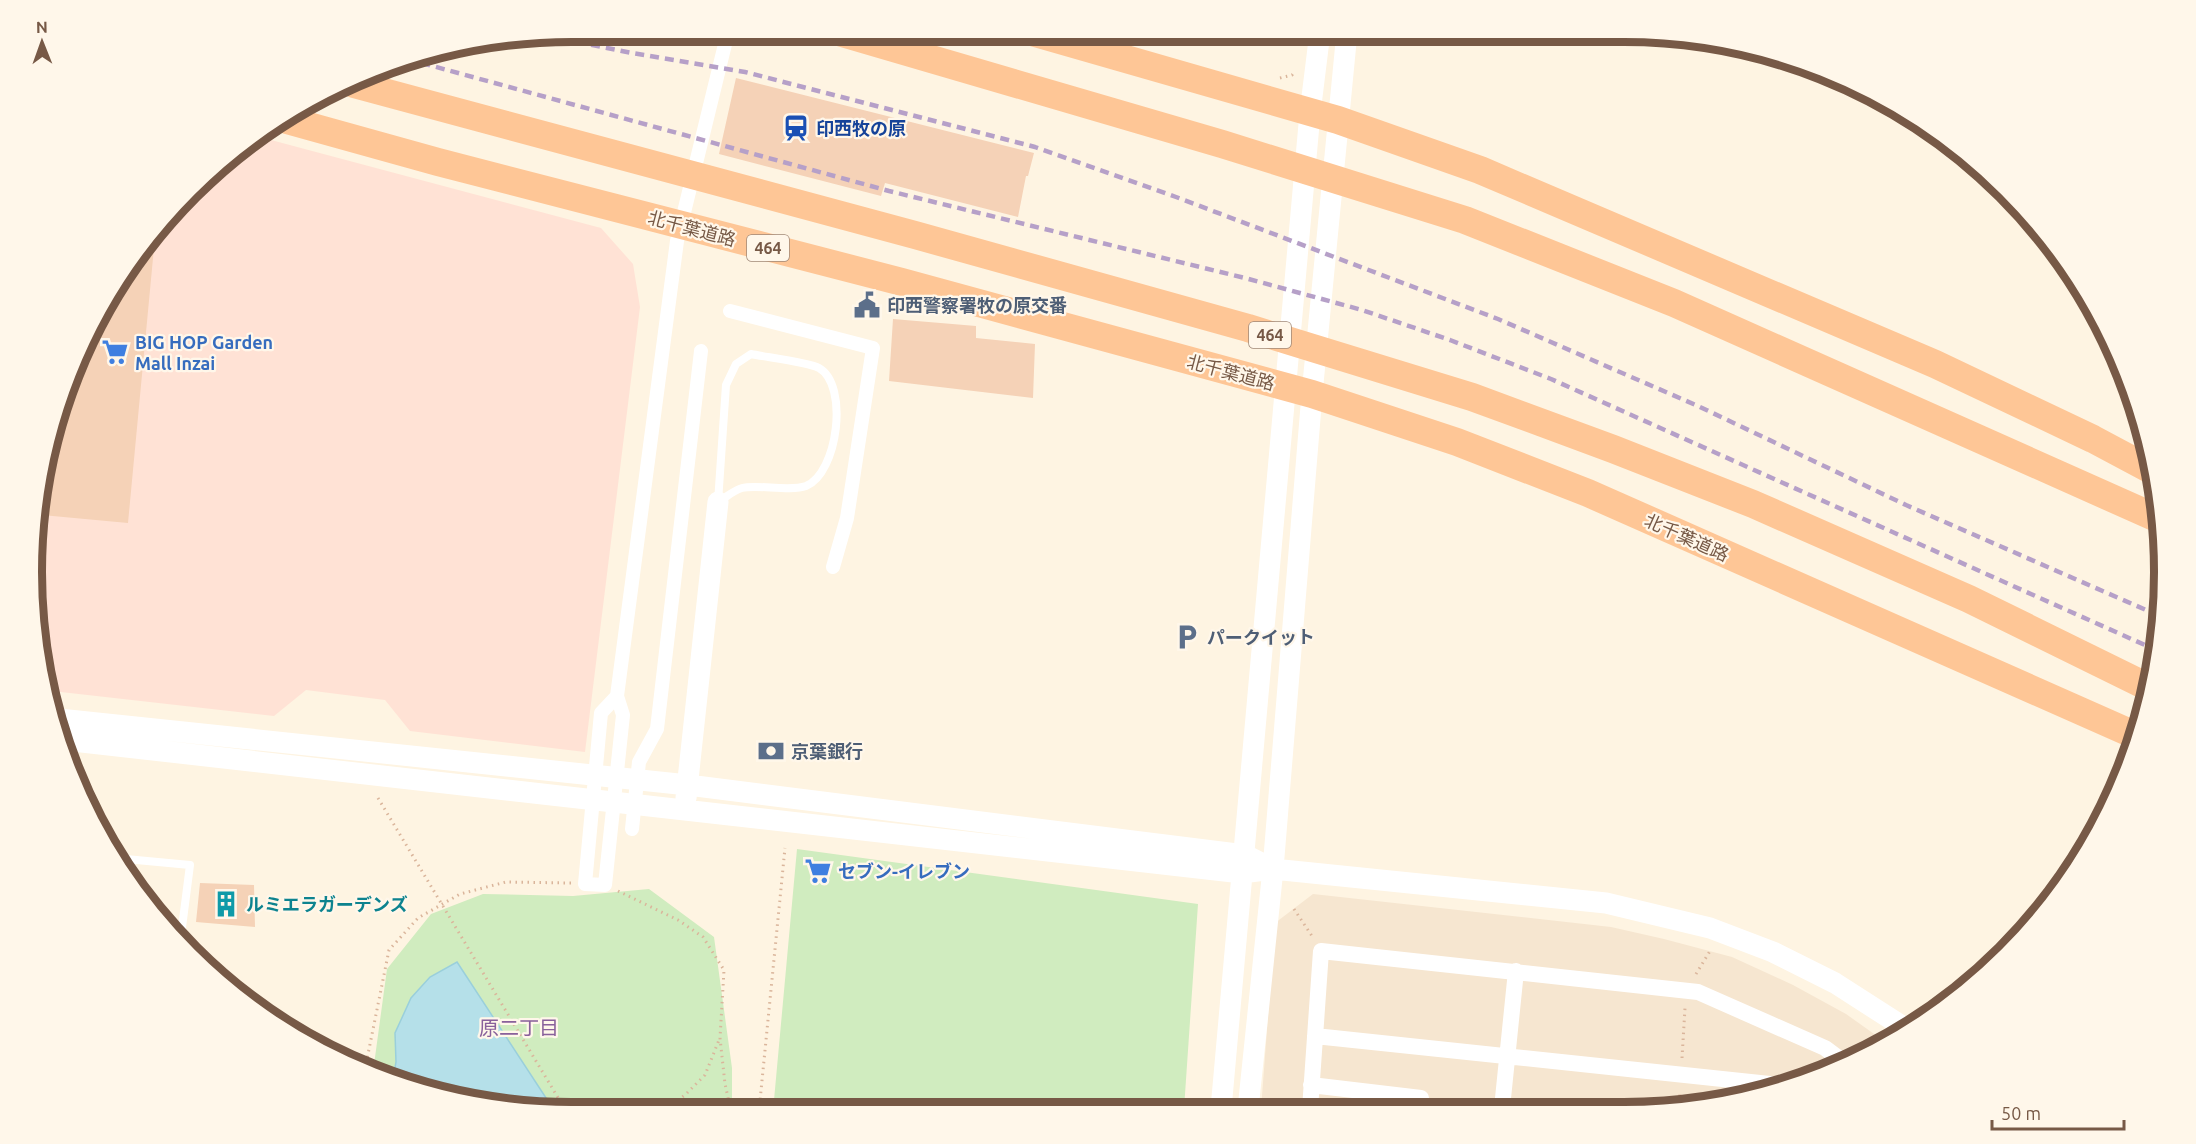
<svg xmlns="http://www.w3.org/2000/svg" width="2196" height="1144" viewBox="0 0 2196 1144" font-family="Ubuntu,'Noto Sans JP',sans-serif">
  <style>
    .residential { fill: #f6e6d0 }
    .commercial { fill: #ffe2d5 }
    .green { fill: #d0ecbf }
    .water { fill: #b5e0e9; stroke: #9acfdb; stroke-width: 1.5 }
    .building { fill: #f5d2b7 }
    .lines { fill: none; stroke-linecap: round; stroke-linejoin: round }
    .path { stroke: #dab59b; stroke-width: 3; stroke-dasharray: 1.5 4.5; stroke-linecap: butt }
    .service { stroke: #fff; stroke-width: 8 }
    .pedestrian { stroke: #fff; stroke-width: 14 }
    .minor { stroke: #fff; stroke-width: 16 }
    .tertiary { stroke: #fff; stroke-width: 21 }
    .trunk { stroke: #fec696; stroke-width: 28 }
    .rail { stroke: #b6a0c8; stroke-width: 4.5; stroke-dasharray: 9 6; stroke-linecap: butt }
    .labels { text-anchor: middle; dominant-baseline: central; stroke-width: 4.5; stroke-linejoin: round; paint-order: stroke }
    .shield { fill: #fff7ea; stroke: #a08877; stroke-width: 1.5 }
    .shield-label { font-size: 16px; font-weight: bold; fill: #775946 }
    .transit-label { font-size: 18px; font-weight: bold; fill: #164399; stroke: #fff7ea; text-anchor: start }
    .street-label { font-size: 18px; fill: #775946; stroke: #fff7ea }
    .service-label { font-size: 18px; font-weight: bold; fill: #4e5e75; stroke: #fff7ea; text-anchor: start }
    .shop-label { font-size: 18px; font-weight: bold; fill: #366cbe; stroke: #fff7ea; text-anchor: start }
    .culture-label { font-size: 18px; font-weight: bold; fill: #0d838f; stroke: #fff7ea; text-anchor: start }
    .neighbourhood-label { font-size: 20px; fill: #89619b; stroke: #fff7ea }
    .rim { fill: none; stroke: #775946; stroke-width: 8 }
  </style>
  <rect width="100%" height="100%" fill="#fef4e2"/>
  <path class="residential" d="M1313,894L1611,927L1664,939L1732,957L1793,985L1846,1014L1884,1041L1831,1071L1695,1108L1261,1109L1275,923Z"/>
  <path class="commercial" d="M256,136L601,228L633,264L640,307L585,752L410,731L385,700L306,690L274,716L52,691L33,608L50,432L122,272L243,143Z"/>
  <path class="green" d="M797,849L1198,904L1184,1109L773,1111Z
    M649,889L714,937L732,1068V1111H537L432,1094L373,1072L387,969L431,914L483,894L573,896Z"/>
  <path class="water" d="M457,962L550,1104L545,1111L432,1094L400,1082L394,1073L396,1062L395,1033L411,998L430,977Z"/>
  <path class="building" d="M736,78L1034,153L1028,176H1026L1018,217L885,183L881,196L719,154Z
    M155,237L128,523L42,515L50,432L122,272Z
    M893,319L976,326V338L1035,344L1033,398L889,381Z
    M200,883L254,885L255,927L196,922Z"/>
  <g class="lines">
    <path class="path" d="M1280,78L1292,75L1295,71
      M378,798L566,1111
      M618,891L678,920L703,937L724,970L720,1038L725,1084L731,1111
      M1294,909L1312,936
      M1696,974L1710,951
      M1682,1058L1685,1008
      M365,1069L389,950L418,918L460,894L506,882L571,883
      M1679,1108L1680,1092
      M663,1111L685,1095L705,1075L719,1040
      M759,1111L785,848"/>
    <path class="service" d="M751,354C765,357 808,362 819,368C849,385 838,473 806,486C790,492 757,484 742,488C734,490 725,498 718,502L726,385L736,364Z
      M115,858L190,865L180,943"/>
    <path class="pedestrian" d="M730,311L873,348L847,518L833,567
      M617,696L601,713L585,884L605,885L623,715L617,696L677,241L728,32
      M632,829L639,762L657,729L701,351"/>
    <path class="minor" d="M1315,1036L1779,1085
      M1311,1085L1421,1098L1420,1109
      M1502,1106L1523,1108
      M1502,1108L1516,971
      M1310,1109L1321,951L1698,992L1825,1048L1845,1063"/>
    <path class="tertiary" d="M59,719L688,785L1245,855L1273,869
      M64,740L1242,873L1273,869L1606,903L1710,928L1773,952L1835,983L1905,1028
      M686,798L718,502
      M1221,1109L1310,113L1320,32
      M1248,1109L1273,869L1312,394L1347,32"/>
    <path class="trunk" d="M839,32L1222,144L1465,220L1674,303L2161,520
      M1032,32L1338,120L1480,170L1935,364L2093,439L2153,471
      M354,84L915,235L1248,328L1472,397L1613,449L1753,504L1969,599L2150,688
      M287,120L438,162L902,282L1312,394L1457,442L1588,493L2137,736"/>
    <path class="rail" d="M547,36L632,53L745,72L1035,147L1176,197L1498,319L1698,406L1906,505L2162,617
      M407,59L889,191L1245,278L1362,310L1450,340L1551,379L2156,650"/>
  </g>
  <defs>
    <g id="station-bare" transform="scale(2.07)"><path d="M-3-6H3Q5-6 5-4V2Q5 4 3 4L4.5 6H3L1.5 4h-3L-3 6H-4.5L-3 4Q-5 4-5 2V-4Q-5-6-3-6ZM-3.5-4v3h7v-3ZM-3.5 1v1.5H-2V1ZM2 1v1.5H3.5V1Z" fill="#1a4fb4" stroke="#fff7ea" stroke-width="2.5" paint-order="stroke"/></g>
    <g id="civic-bare" transform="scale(2.07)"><path d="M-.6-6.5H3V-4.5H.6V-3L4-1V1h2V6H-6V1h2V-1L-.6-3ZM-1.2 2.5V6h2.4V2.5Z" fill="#5c6f8a" stroke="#fff7ea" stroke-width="2.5" paint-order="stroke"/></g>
    <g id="supermarket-bare" transform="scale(2.07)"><path d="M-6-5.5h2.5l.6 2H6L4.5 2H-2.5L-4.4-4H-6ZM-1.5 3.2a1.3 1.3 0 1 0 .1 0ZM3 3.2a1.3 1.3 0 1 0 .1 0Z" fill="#3f7fe0" stroke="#fff7ea" stroke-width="2.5" paint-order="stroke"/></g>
    <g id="parking-bare" transform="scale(2.07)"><path d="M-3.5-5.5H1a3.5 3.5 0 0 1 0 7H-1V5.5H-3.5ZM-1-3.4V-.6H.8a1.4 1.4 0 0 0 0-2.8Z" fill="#5c6f8a" stroke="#fff7ea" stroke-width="2.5" paint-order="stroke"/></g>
    <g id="bank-bare" transform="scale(2.07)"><path d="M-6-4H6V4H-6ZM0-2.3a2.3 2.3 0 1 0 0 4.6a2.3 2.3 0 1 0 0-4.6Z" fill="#5c6f8a" stroke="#fff7ea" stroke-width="2.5" paint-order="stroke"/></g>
    <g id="building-bare" transform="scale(2.07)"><path d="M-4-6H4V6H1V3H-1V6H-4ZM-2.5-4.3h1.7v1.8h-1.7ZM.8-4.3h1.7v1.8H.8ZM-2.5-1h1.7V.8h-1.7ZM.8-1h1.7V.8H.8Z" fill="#0f9aa8" stroke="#fff7ea" stroke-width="2.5" paint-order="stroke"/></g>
  </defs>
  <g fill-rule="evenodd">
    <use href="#station-bare" x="796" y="128"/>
    <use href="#civic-bare" x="867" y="305"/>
    <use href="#supermarket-bare" x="115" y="352"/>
    <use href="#parking-bare" x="1187" y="637"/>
    <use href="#bank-bare" x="771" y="751"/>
    <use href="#supermarket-bare" x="818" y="871"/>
    <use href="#building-bare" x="226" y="904"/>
  </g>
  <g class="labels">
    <g class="shield">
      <rect x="747" y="235" width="42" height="26" rx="4.5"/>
      <rect x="1249" y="322" width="42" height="26" rx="4.5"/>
    </g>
    <g class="shield-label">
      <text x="768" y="248">464</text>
      <text x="1270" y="335">464</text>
    </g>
    <g class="transit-label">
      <text x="816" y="128">印西牧の原</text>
    </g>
    <g class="street-label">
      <text transform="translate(692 228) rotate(15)">北千葉道路</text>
      <text transform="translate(1231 372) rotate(15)">北千葉道路</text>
      <text transform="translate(1687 537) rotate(24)">北千葉道路</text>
    </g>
    <g class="service-label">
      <text x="887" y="305">印西警察署牧の原交番</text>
      <text x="1207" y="637">パークイット</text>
      <text x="791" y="751">京葉銀行</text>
    </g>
    <g class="shop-label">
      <text x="135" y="342">BIG HOP Garden<tspan x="135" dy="21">Mall Inzai</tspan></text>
      <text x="838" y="871">セブン-イレブン</text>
    </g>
    <g class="culture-label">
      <text x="246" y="904">ルミエラガーデンズ</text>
    </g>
    <g class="neighbourhood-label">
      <text x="519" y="1027">原二丁目</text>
    </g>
  </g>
  <path d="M0 0H2196V1144H0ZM572 42H1624A530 530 0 0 1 2154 572V572A530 530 0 0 1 1624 1102H572A530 530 0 0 1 42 572V572A530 530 0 0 1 572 42Z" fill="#fff7ea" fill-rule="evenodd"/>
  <path class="rim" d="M572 42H1624A530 530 0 0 1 2154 572V572A530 530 0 0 1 1624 1102H572A530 530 0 0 1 42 572V572A530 530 0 0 1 572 42Z"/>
  <g transform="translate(42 42) rotate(359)" stroke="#fff7ea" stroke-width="4.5" paint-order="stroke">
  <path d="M0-4.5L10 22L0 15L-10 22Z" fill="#775946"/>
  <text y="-9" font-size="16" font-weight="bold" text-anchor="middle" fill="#775946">N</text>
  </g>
  <path d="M1992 1120v9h132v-9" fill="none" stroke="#775946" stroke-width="3"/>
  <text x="2001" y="1120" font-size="18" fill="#775946" stroke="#fff7ea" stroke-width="4.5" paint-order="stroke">50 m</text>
</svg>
